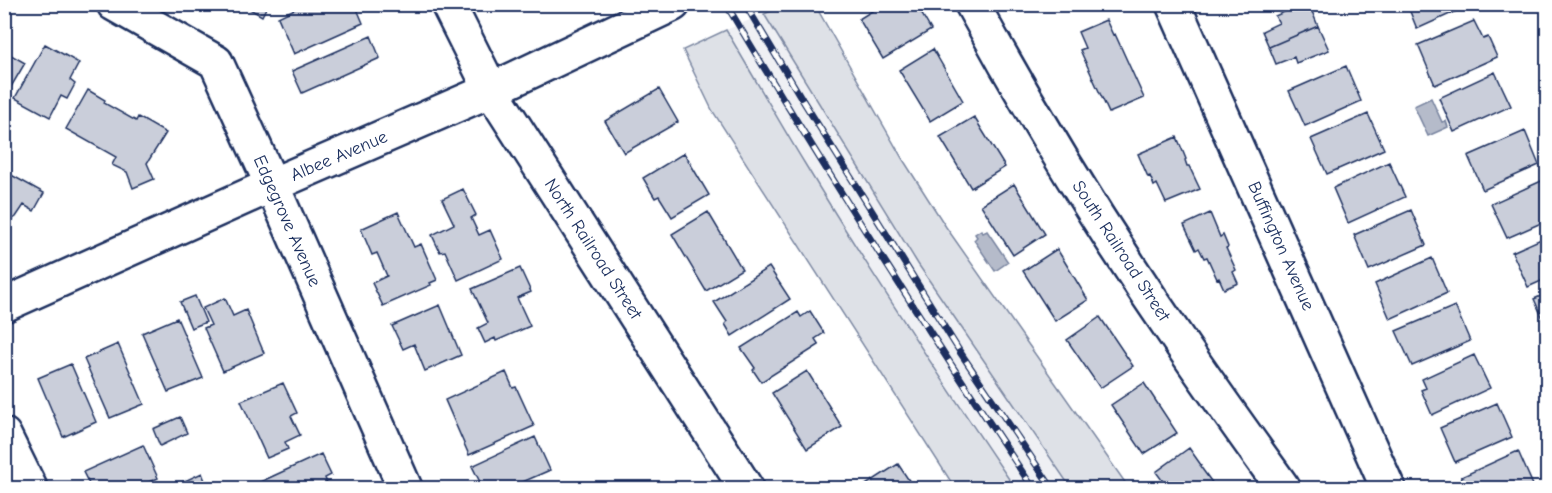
<svg xmlns="http://www.w3.org/2000/svg" width="1552" height="493" viewBox="0 0 1552 493" font-family="'Comic Neue',sans-serif">
  <style>
    .built { fill: #eff0f4 }
    .green { fill: #dee1e7; stroke: #7c88a2; stroke-width: 1.5 }
    .water { fill: #b5bbca; stroke: #77839f; stroke-width: 1.5 }
    .building { fill: #caceda; stroke: #1b2f5e; stroke-width: 1.5 }
    .lines { fill: none; stroke-linecap: round; stroke-linejoin: round }
    .street-casing { stroke: #1b2f5e; stroke-width: 38 }
    .street { stroke: #fff; stroke-width: 33 }
    .rail-casing { stroke: #1b2f5e; stroke-width: 7 }
    .rail { stroke: #fff; stroke-width: 4.5; stroke-dasharray: 14; stroke-linecap: butt }
    .labels { text-anchor: middle; dominant-baseline: central; stroke-width: 4.5; stroke-linejoin: round; paint-order: stroke }
    .street-label { font-size: 18px; fill: #1b2f5e; stroke: #fff }
  </style>
  <rect width="100%" height="100%" fill="#fff"/>
  <filter id="ink" filterUnits="userSpaceOnUse"><feTurbulence type="fractalNoise" baseFrequency=".0167" numOctaves="2"/><feDisplacementMap in="SourceGraphic" scale="12" xChannelSelector="R" yChannelSelector="G"/><feConvolveMatrix kernelMatrix="1 2 1 2 8 2 1 2 1" color-interpolation-filters="sRGB"/></filter>
  <g filter="url(#ink)">
    <path class="built" d="M764,14L918,264L1071,488H1015L966,416L859,251L805,165L726,30Z"/>
    <path class="green" d="M785,5H815L902,158L946,227L1129,488H1071L918,264L764,14Z
      M726,30C753,75 778,120 805,164C871,274 943,382 1015,488H955L712,110L683,50Z"/>
    <path class="water" d="M1431,98L1442,122L1446,121L1448,127L1428,136L1414,106Z
      M981,230L983,233L987,231L1008,262L995,271L974,240L977,237L975,234Z"/>
    <path class="building" d="M247,4H268L262,16L246,7Z
      M305,4H355L363,23L294,54L278,17Z
      M883,4H916L931,30L883,59L859,19Z
      M1302,4H1309L1318,26L1269,47L1262,31L1279,23L1275,16Z
      M1407,4H1472L1417,29Z
      M1106,20L1113,35L1115,34L1144,98L1109,113L1080,50L1085,48L1078,32Z
      M1474,21L1483,39L1488,37L1497,57L1435,85L1418,45Z
      M1318,26L1329,50L1296,63L1294,57L1276,64L1269,47Z
      M371,36L380,58L302,93L292,71Z
      M45,44L79,63L70,80L75,84L67,99L61,96L50,117L15,98Z
      M933,49L963,101L930,121L899,70Z
      M4,51L25,63L8,92L4,90Z
      M1346,66L1361,101L1305,126L1289,91Z
      M1495,72L1511,106L1454,132L1439,98Z
      M659,89L678,122L624,153L605,121Z
      M88,90L105,100L104,103L136,121L138,117L166,133L147,163L154,179L133,188L127,172L112,165L116,157L66,129Z
      M1368,114L1384,149L1327,174L1311,139Z
      M974,117L1005,167L971,188L940,137Z
      M1525,131L1539,165L1483,190L1468,156Z
      M1177,137L1186,159L1185,160L1187,166H1189L1200,189L1166,203L1157,184L1154,186L1150,176L1148,177L1138,154Z
      M684,153L709,195L672,217L659,196L655,198L643,178Z
      M1389,162L1405,197L1348,223L1333,188Z
      M4,171L44,193L34,211L24,205L16,217L4,225Z
      M1548,178V220L1507,238L1491,204Z
      M1014,184L1045,234L1013,255L981,205Z
      M463,189L476,215L471,218L479,235L490,230L503,259L458,280L445,251L440,252L432,235L454,224L442,199Z
      M1411,210L1426,245L1369,270L1354,235Z
      M398,212L414,247L421,244L437,280L430,283L431,285L383,306L372,283L387,276L377,253L372,255L361,229Z
      M708,212L742,269L706,291L672,234Z
      M1210,213L1220,237L1223,235L1228,247L1226,248L1236,270L1233,272L1238,283L1224,289L1219,278L1217,279L1207,257L1204,258L1199,248L1196,250L1184,225Z
      M1548,236V278L1528,287L1512,252Z
      M1057,249L1088,300L1055,321L1023,271Z
      M1432,258L1447,293L1390,319L1375,284Z
      M769,267L790,299L732,336L725,324L727,322L714,302Z
      M520,268L531,292L517,298L530,326L496,341L495,338L485,343L478,328L488,323L472,289Z
      M1548,293V330L1534,299Z
      M195,296L206,322L191,328L180,302Z
      M225,298L233,316L246,310L264,353L223,371L204,328L211,325L203,308Z
      M440,305L461,355L425,371L414,344L403,349L392,326Z
      M1455,306L1470,341L1412,366L1396,331Z
      M810,311L824,333L815,339L819,345L761,382L753,370L755,368L741,348L798,312L801,317Z
      M1100,317L1133,366L1100,388L1067,340Z
      M177,318L203,378L168,392L142,333Z
      M118,344L144,404L110,418L84,359Z
      M1474,355L1490,388L1432,415L1421,390L1426,388L1422,379Z
      M71,364L96,422L63,437L38,378Z
      M807,371L842,427L807,449L772,393Z
      M506,372L513,388L516,387L534,426L469,455L445,400Z
      M283,383L297,413L291,416L300,435L285,442L288,449L267,458L241,401Z
      M1144,383L1177,433L1144,454L1111,405Z
      M1497,403L1512,437L1455,462L1440,428Z
      M180,417L187,433L160,446L153,429Z
      M535,437L550,470L509,488H483L472,466Z
      M143,445L158,478L135,488H89L90,486L83,472Z
      M1189,448L1201,465L1200,466L1216,488H1168L1156,472Z
      M1518,451L1533,485L1525,488H1467L1461,477Z
      M321,454L331,475L325,478L329,488H260L258,483Z
      M898,464L914,488H861Z
      M202,473L207,486L201,488H178L176,485Z"/>
    <g class="lines">
      <g class="street-casing">
        <path id="street" d="M114,4L216,62L272,185L405,488
          M448,4L491,90L746,488
          M972,4C1036,121 1108,238 1184,348C1216,395 1250,442 1283,488
          M1173,4L1388,488
          M4,305L272,185L491,90L673,4
          M4,435L30,488"/>
      </g>
      <use href="#street" class="street"/>
      <g class="rail-casing">
        <path id="rail" d="M726,4C824,169 927,330 1033,488
          M745,4L805,104L960,352L1052,488"/>
      </g>
      <use href="#rail" class="rail"/>
    </g>
  </g>
  <g class="labels">
    <g class="street-label">
      <text transform="translate(339 156) rotate(-23)">Albee Avenue</text>
      <text transform="translate(287 221) rotate(66)">Edgegrove Avenue</text>
      <text transform="translate(1281 246) rotate(66)">Buffington Avenue</text>
      <text transform="translate(593 249) rotate(57)">North Railroad Street</text>
      <text transform="translate(1121 251) rotate(57)">South Railroad Street</text>
    </g>
  </g>
  <rect width="1552" height="493" fill="none" stroke="#fff" stroke-width="24"/>
  <rect x="12" y="12" width="1528" height="469" fill="none" stroke="#1b2f5e" stroke-width="2" filter="url(#ink)"/>
</svg>
